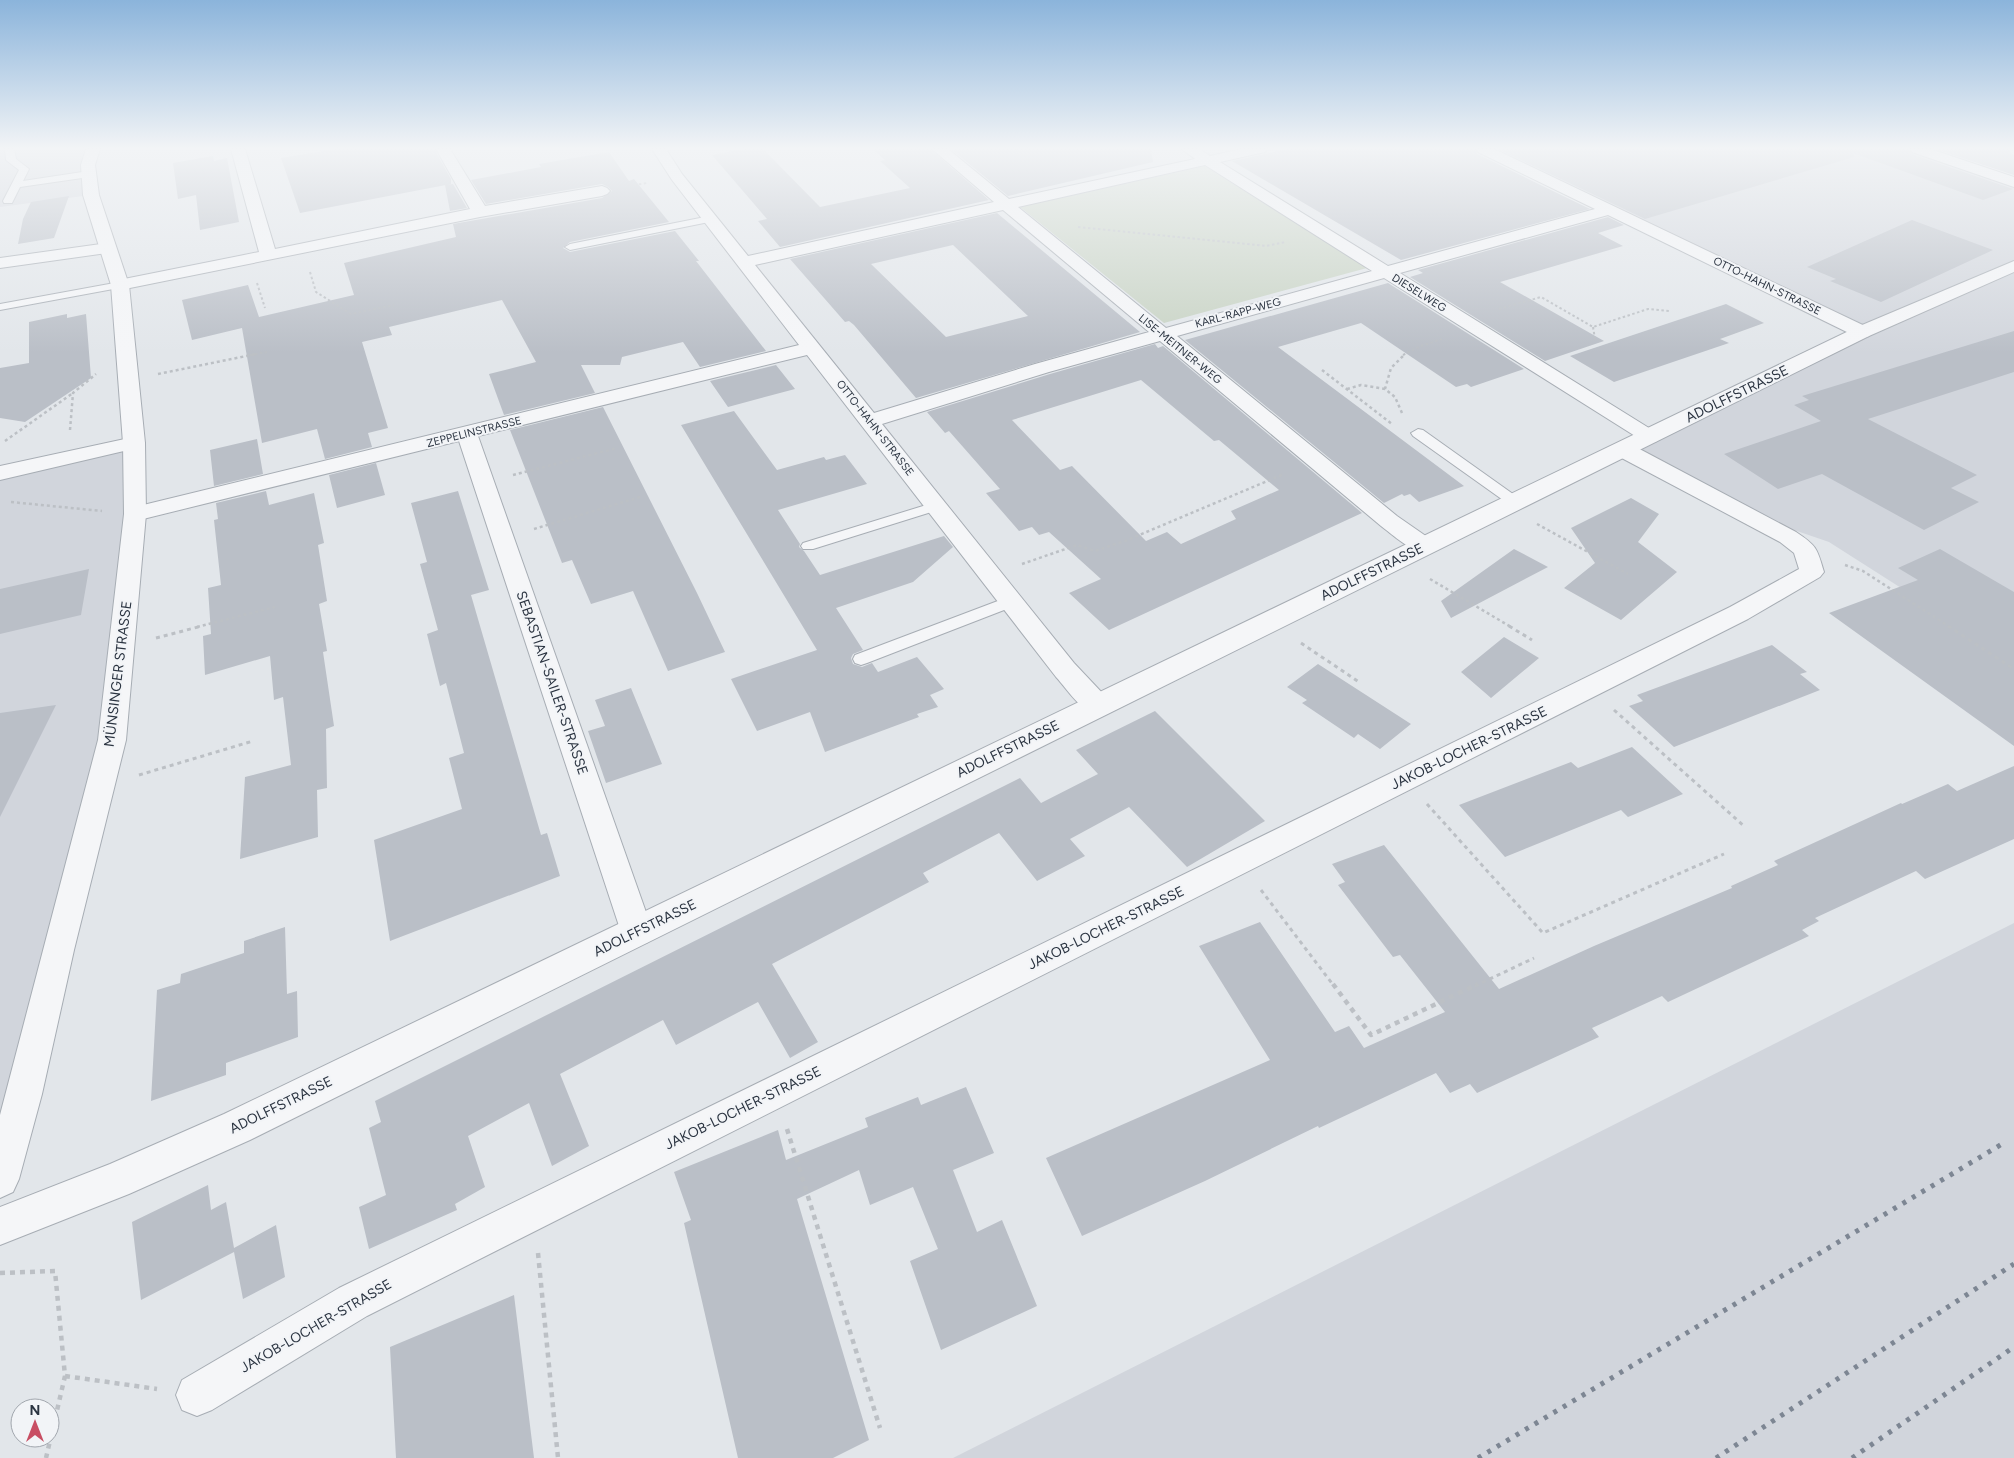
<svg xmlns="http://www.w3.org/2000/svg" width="2014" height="1458" viewBox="0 0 2014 1458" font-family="Figtree,sans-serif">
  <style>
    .built { fill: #d1d5dc }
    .green { fill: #c8d3c4 }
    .building { fill: #babfc7; fill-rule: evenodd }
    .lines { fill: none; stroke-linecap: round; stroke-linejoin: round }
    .service-casing { stroke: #a7adb4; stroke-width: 2 }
    .minor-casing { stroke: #a7adb4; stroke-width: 2 }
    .tertiary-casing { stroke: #a7adb4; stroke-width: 2 }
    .path-far3 { stroke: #bcc0c5; stroke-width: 2; stroke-dasharray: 2.5 2.5; stroke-linecap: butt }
    .path-far2 { stroke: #bcc0c5; stroke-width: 2.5; stroke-dasharray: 3 3; stroke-linecap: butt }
    .path-far1 { stroke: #bcc0c5; stroke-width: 3; stroke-dasharray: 4 4; stroke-linecap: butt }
    .path { stroke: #bcc0c5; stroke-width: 4.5; stroke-dasharray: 5 5; stroke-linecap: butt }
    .service { fill: #f5f6f8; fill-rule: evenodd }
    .minor { fill: #f5f6f8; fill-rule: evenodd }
    .tertiary { fill: #f5f6f8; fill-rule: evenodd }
    .rail { stroke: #7d8693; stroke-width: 5; stroke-dasharray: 4 7; stroke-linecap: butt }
    .labels { text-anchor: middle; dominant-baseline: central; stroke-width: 4; stroke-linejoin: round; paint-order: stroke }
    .far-street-label { font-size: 11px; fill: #2b3441; stroke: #f2f4f7 }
    .street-label { font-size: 14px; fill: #2b3441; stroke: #f2f4f7 }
  </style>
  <rect width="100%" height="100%" fill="#e2e6ea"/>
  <path class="built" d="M0,149H66L68,151L93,149L88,165L91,195L0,207Z
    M1495,149H1917L2014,182V660L1829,542L1733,509L1624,450L1857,327L1853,320Z
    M134,443L112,740L0,1173V473Z
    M2014,923V1458H953Z"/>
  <path class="green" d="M1205,166L1367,268L1164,323L1020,207Z"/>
  <path class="building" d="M336,149H434L451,179V184L300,213L281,158Z
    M743,149H763L820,207L910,188L880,161L885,160L872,149H930L989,200L780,247L758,221L767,219L712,155Z
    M951,149H1151L1153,162L1008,196Z
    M1288,149H1474L1477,154L1590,209L1401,260L1232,161Z
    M1498,149H1852L1854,157L1645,219Z
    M1854,149H1908L1911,154L2013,189L1983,200L1853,153Z
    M1935,149H2009L2010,153L2014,155V175Z
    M609,152L629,181L634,179L669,222L570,242L563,248L570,252L675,231L699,261H696L766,351L700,367L683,342L622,357L620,365H581L595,393L504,415L489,374L536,362L502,300L389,327L392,335L362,342L388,428L368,433L372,447L325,459L317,429L262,443L242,328L192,340L182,300L248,285L259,317L354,295L344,263L456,237L453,224L602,198L612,191L608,187L602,184L486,204L471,180L541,167L539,164Z
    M213,156L214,161L227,158L239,222L200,230L196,195L178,199L173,163Z
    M453,184L467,208L450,211L445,185Z
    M69,196L54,238L18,244L23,219L31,202Z
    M997,213L1140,332L916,398L854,325L849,321L845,322L790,259ZM953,245L1028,316L946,337L871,264Z
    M1608,217L1624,225L1598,233L1623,246L1500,282L1604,341L1545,361L1410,277L1423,273L1418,270Z
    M1912,220L1993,250L1881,302L1830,281L1836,279L1807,267Z
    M1388,283L1524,369L1471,387L1467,384L1456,387L1361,323L1278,347L1464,486L1419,502L1410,494L1404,496L1402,494L1384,503L1185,340Z
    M1726,304L1764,323L1720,339L1729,343L1614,382L1570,356Z
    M67,314V318L86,314L91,378L25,422L0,418V368L29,363V322Z
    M2014,331V372L1868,419L1977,475L1951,488L1979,502L1924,530L1822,474L1778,489L1724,454L1821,421L1794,405L1809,400L1802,396Z
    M1155,344L1158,348L1163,346L1362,513L1109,630L1069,593L1101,579L1049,532L1039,535L1032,527L1019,531L986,493L1000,489L949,431L945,433L927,412L1050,374ZM1141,380L1214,441L1219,440L1279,490L1231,511L1236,519L1181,544L1167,532L1146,541L1072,466L1060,470L1012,420Z
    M776,365L795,389L728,407L710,381Z
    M603,407L697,593L725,652L668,671L633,591L591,604L572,560L562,563L510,430Z
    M734,411L777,470L824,457L826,460L845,455L867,484L778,510L800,544L799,547L804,551L820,575L944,536L953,547L913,582L836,608L863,650L853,654L851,658L853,664L862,667L872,663L878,672L917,657L944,689L930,695L938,707L917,714L919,717L825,752L810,712L757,731L731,679L817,650L681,425Z
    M257,439L263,474L214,486L210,450Z
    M376,463L385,495L337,508L329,475Z
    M266,491L269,505L314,493L324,543L318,545L327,601L319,604L327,651L323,652L334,726L326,729L327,788L317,790L318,837L240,859L245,777L291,765L283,697L274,700L270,656L205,675L203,636L211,634L208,588L221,585L214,520L218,519L216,503Z
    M458,491L489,590L471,595L541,835L547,833L560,876L390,941L374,840L462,809L449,758L464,753L446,683L440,686L427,634L438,630L420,564L427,562L411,503Z
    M1631,498L1659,514L1638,542L1677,572L1621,620L1564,588L1595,563L1571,528Z
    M1514,549L1548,567L1451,618L1441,601Z
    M1940,549L2014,592V746L1829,613L1918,580L1898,568Z
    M89,569L81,615L0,634V589Z
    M1504,637L1539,658L1491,698L1461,672Z
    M1772,645L1807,672L1800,674L1820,690L1674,747L1629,706L1643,701L1637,695Z
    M1318,664L1411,724L1380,749L1358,734L1354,738L1302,703L1307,700L1287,687Z
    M631,688L662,764L606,783L588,731L605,726L595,700Z
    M56,705L0,817V713Z
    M1155,711L1265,821L1187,867L1129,807L1070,839L1085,856L1037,881L999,833L923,873L929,882L772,964L818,1042L790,1058L758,1002L676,1045L663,1020L560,1074L589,1146L552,1166L529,1103L468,1136L485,1187L455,1204L457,1210L369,1249L359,1207L386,1195L369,1128L381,1122L375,1101L1020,778L1041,803L1098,774L1076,750Z
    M1632,747L1683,794L1628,817L1621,810L1505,857L1459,805L1571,762L1578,768Z
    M2014,766V839L1925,879L1916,871L1815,918L1819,921L1802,930L1809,936L1668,1002L1662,996L1592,1028L1599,1037L1477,1093L1470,1084L1450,1093L1436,1073L1319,1128L1318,1126L1205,1181L1082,1236L1046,1158L1270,1060L1199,946L1260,922L1335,1032L1349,1026L1364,1048L1445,1012L1400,955L1393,957L1338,885L1345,882L1332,864L1384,845L1499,989L1594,946L1732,888L1731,886L1778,865L1774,861L1901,803L1902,804L1948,784L1957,791Z
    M285,927L287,994L297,991L298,1037L226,1063V1075L151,1101L157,990L180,983L181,974L244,953V941Z
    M966,1087L994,1153L953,1170L977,1232L1002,1220L1037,1306L941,1350L910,1261L938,1249L913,1187L870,1205L859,1170L797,1199L869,1440L833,1458H738L684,1223L691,1220L674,1172L778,1130L786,1160L868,1127L865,1118L918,1097L921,1105Z
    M208,1185L211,1210L226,1202L234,1248L276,1225L285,1277L243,1299L234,1252L141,1300L132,1222Z
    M514,1295L534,1458H396L390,1347Z"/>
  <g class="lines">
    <g class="service-casing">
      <path id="service" d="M5,149H14L16,159L29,169L23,181L89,171L94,174L89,177L20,187L12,203H4L3,201L19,170L6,160Z
        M710,216L715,219L714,221L570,250L565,247L570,244Z
        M120,282L124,283L126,285L124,287L0,310V304Z
        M1418,429L1423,430L1520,499L1522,502L1520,505H1510L1413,436L1411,433Z
        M936,502L941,503L943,506L941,509L813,549H803L801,546L803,543Z
        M1011,596L1017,597L1019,601L1017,605L867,663L861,665L855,663L853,659L855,655Z"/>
    </g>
    <g class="minor-casing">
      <path id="minor" d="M231,149H245L275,249L470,209L436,149H450L485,206L602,186L607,188L610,191L607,194L602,196L480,217L120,290L114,289L111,285L114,281L259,252Z
        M652,149H666L682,174L748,256L994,202L932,149H948L1009,199L1195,159L1182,149H1199L1210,156L1241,149H1267L1265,152L1220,162L1388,266L1595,209L1478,152L1476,149H1494L1869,328L1871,332L1869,336L1862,338L1855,336L1608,215L1400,273L1657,433L1660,437L1657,441L1650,443L1643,441L1384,278L1177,336L1397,516L1433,541L1437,546L1433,551C1414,556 1396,537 1381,526L1160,341L1049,372L882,424L1074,663L1107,698L1110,705L1107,712C1084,719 1070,692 1056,677L807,355L478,436L653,932L648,942L637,946L626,942L621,932L459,441L135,521L127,519L124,514L127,509L135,507L799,345L672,180ZM1205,165L1372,271L1166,328L1018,207ZM1003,210L1149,332L1035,364L874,413L755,265Z
        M1910,149H1930L2014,177V187L1912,152Z
        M108,243L114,244L116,248L114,252L0,268V258Z
        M134,437L141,439L145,443L141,447L0,480V466Z
        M1624,444L1632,445L1796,532C1817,546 1817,548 1824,572L1820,577L1748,619L367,1316L212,1410L197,1416L182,1410L176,1395L182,1380L339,1288L1730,607L1799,569L1794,553L1780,542L1616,455L1613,450L1616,445Z"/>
    </g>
    <g class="tertiary-casing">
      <path id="tertiary" d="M86,149H100L95,165L99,195L129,285L145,443L146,514L126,740L74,950L42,1094L19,1179L13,1192L0,1198V1115L98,740L124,514L123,443L111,285L83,195L81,165Z
        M2014,261V272L1869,336L250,1140L129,1194L0,1245V1207L110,1164L224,1114L1855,328Z"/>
    </g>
    <path class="path-far3" d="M1351,149L1478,217
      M1440,149L1458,157
      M1002,165L1085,149
      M629,186L647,183
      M202,213L226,209
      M1078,227L1266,246L1286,242
      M310,272L316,292L351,314L394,305
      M257,283L265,308
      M1499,309L1541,297L1593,327L1648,309L1669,311
      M1593,327L1595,339
      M250,355L267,352
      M1403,355L1421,346L1442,339"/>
    <path class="path-far2" d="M1322,370L1392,424
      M158,374L256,354
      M1347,389L1361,385L1385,389
      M1402,413L1395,397L1385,389L1391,368L1405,354
      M70,430L73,393L96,374
      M5,441L73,393
      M513,475L617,448
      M11,502L102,511
      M1537,524L1628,574
      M534,529L640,497
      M1022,564L1077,545L1095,551L1125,541L1284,474
      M1845,565L1863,571L1950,627
      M1430,579L1511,627
      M197,627L275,607"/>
    <path class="path-far1" d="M1509,626L1532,640
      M1948,626L2014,669
      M156,638L202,626
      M1301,643L1359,682
      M1614,710L1744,826
      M139,775L253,741
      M1427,804L1543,933L1724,854
      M1261,890L1334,986
      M1475,986L1534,958"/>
    <path class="path" d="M1333,984L1371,1035L1478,984
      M787,1129L880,1428
      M538,1253L558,1458
      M0,1273L55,1271L65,1376L46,1458
      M65,1376L157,1389"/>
    <use href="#service" class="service"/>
    <use href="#minor" class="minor"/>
    <use href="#tertiary" class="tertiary"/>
    <path class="rail" d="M1478,1458L2002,1144
      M1716,1458L2014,1264
      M1852,1458L2014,1347"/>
  </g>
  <linearGradient id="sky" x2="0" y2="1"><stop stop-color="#8bb4db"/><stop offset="0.42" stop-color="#f2f4f6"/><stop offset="1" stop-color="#f2f4f6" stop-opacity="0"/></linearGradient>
  <rect width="2014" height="353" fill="url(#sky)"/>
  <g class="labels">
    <g class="far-street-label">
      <text transform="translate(1767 286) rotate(26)">OTTO-HAHN-STRASSE</text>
      <text transform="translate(1419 293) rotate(32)">DIESELWEG</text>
      <text transform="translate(1238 313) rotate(-15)">KARL-RAPP-WEG</text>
      <text transform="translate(1180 349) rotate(39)">LISE-MEITNER-WEG</text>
      <text transform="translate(875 428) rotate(52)">OTTO-HAHN-STRASSE</text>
      <text transform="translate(474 432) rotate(-14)">ZEPPELINSTRASSE</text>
    </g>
    <g class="street-label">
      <text transform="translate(1737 394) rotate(-26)">ADOLFFSTRASSE</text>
      <text transform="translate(1372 572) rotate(-26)">ADOLFFSTRASSE</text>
      <text transform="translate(118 674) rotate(-83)">MÜNSINGER STRASSE</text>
      <text transform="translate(552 683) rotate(71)">SEBASTIAN-SAILER-STRASSE</text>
      <text transform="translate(1469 748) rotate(-26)">JAKOB-LOCHER-STRASSE</text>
      <text transform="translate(1008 749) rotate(-26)">ADOLFFSTRASSE</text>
      <text transform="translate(645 928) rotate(-26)">ADOLFFSTRASSE</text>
      <text transform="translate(1106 928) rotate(-26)">JAKOB-LOCHER-STRASSE</text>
      <text transform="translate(281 1105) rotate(-26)">ADOLFFSTRASSE</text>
      <text transform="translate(743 1108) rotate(-26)">JAKOB-LOCHER-STRASSE</text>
      <text transform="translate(316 1326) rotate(-30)">JAKOB-LOCHER-STRASSE</text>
    </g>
  </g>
  <g transform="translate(35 1423)"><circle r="24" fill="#f2f4f7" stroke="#a2a7ae"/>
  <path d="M0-4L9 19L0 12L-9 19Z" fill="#c84e63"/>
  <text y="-8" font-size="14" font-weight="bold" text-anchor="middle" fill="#2b3441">N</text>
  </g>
</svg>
